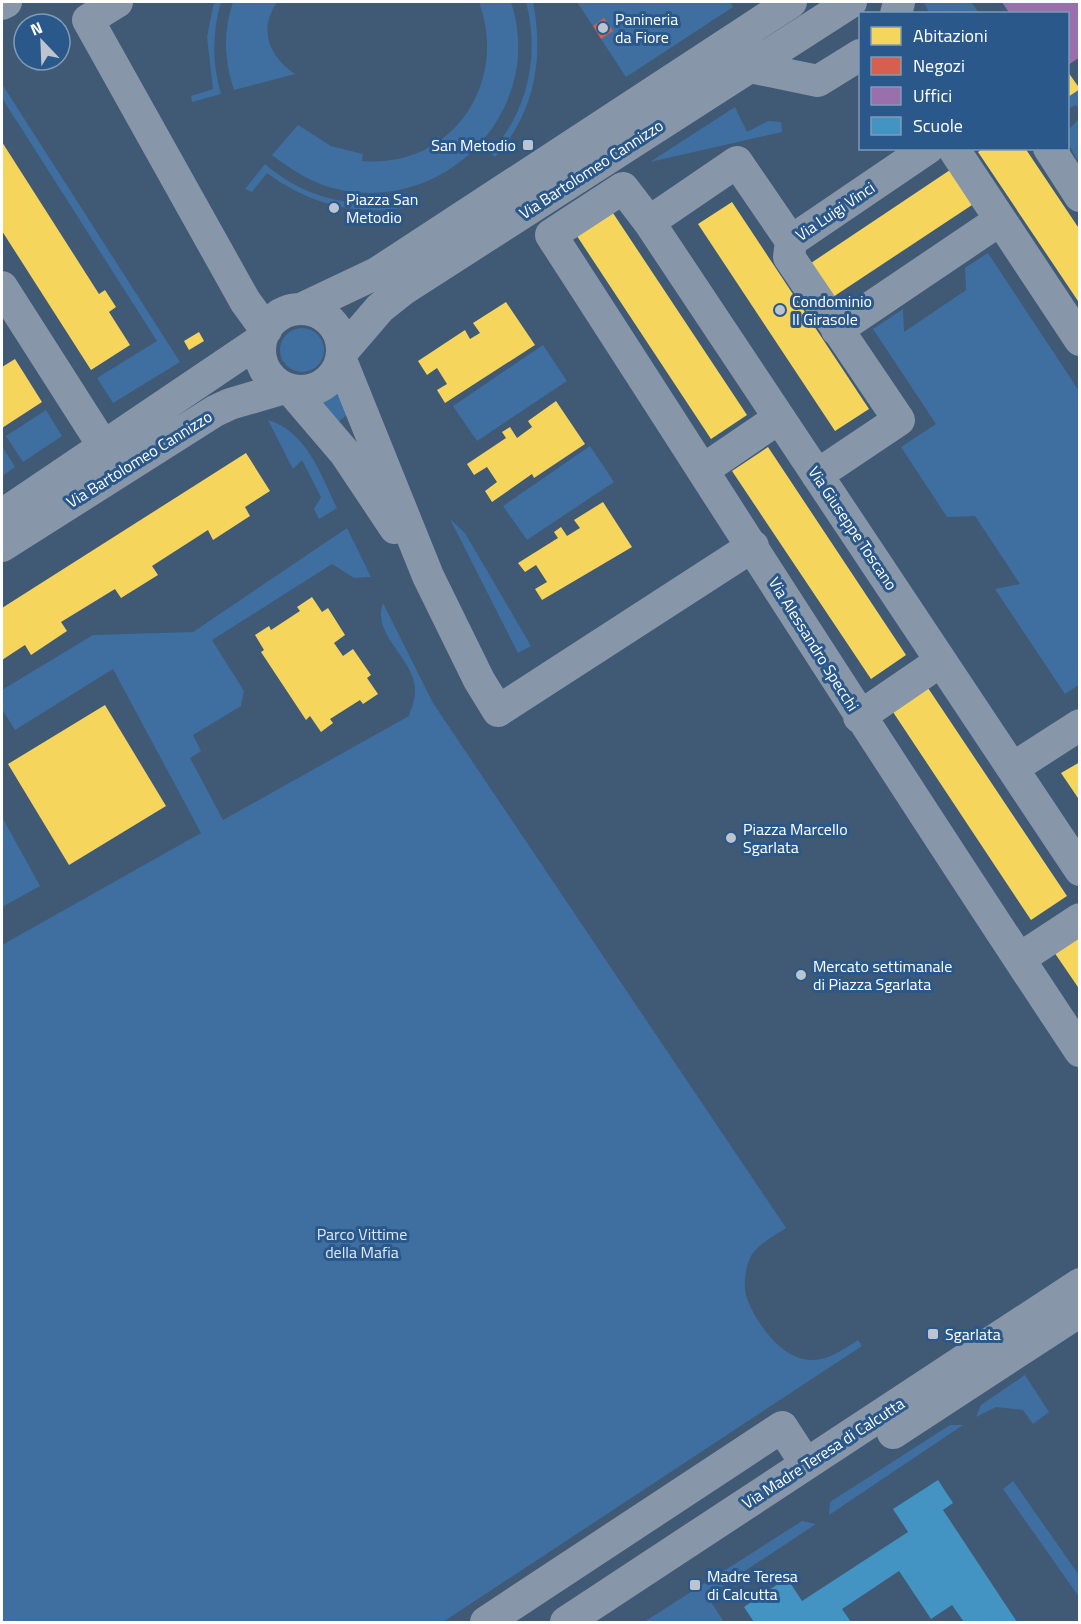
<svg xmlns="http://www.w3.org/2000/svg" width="1081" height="1624" viewBox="0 0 1081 1624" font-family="'Titillium Web',sans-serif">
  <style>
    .green { fill: #3e6fa0 }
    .homes { fill: #f6d55c }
    .shops { fill: #d6604d }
    .offices { fill: #9970ab }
    .schools { fill: #4393c3 }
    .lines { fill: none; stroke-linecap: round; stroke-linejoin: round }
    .minor { stroke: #8797a9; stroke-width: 32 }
    .poi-dot { fill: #bcc5cf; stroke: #2a588b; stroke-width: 2 }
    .labels { text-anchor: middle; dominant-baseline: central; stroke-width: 6; stroke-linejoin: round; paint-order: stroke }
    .poi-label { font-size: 16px; fill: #fff; stroke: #2a588b; text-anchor: start }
    .street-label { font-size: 16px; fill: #fff; stroke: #2a588b }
    .park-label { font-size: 16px; fill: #dce9f7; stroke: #2a588b }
  </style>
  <rect width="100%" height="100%" fill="#405975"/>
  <path class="green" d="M214,2H221C212,33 212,63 221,94L192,102L191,96L213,89L207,37Z
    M233,2H277C258,30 269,56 295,74L234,90C224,59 223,32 233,2Z
    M479,2H511C546,108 449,212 341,190C315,185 293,171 272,155L298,125L331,146L363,154L362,161C452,169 509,83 479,2Z
    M526,2H533C544,58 535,113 495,157L490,153C528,112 540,55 526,2Z
    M577,2H730L733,7L626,77L601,39L612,31L604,19L593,26Z
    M924,2H971L979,13H954L951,11L947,13H929Z
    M2,84L180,362L113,403L97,378L157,341L2,98Z
    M1079,89V109L1076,105L1068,109V97Z
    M735,107L747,132L768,121L781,122L782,132L650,162Z
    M1079,119V163L1068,143V130Z
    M265,164C306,200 358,210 410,200L412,207C358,216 312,206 267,173L252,192L245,189Z
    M988,253L1079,391L1080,684L1065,694L995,589L1020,584L975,516L947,517L901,447L936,424L873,329L903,309L904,332L966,290L965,268Z
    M280 350a22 22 0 1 1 44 0a22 22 0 1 1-44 0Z
    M543,345L567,381L477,441L453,406Z
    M337,392L348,414L339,421L317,403Z
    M46,410L62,436L23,462L6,436Z
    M268,420C307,432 320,473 337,508L319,519L314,509L321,497L302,460L293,469Z
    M2,446L15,467L2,476Z
    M590,446L614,482L527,540L503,506Z
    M450,519L465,533L531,646L518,653Z
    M347,528L371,577L354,578L332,564L212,640L244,691L241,706L193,735L201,751L190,758L223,820L409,716C411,709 415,700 415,693C417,659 371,637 383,603L433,703L786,1228C774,1236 756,1245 750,1258C745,1269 743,1287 747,1299C757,1324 782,1360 812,1360C829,1360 844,1349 858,1340L862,1346L443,1622H2V945L201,833L113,669L15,730L2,709V690L93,635L193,632Z
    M2,817L40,886L2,907Z
    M1025,1375L1049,1412L1033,1424L1023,1410L996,1407L976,1417L981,1405Z
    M950,1425H963L829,1515L830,1502Z
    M1013,1481L1079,1575V1597L1003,1489Z
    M802,1521L816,1524L707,1596L724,1622H644Z"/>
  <path class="homes" d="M1068,72L1080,89L1068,97Z
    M2,142L99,294L105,290L116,307L109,312L130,345L91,370L2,231Z
    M984,148H1025L1080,230V304L978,152Z
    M950,170L972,205L833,297L811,263Z
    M732,202L869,409L835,431L698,224Z
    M609,207L747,415L711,439L573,230Z
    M506,302L535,345L445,403L437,390L447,384L437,368L427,375L418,361L465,330L470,339L480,333L473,323Z
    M199,332L204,341L189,350L184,341Z
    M15,359L42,402L2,428V367Z
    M556,401L585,444L534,478L532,474L492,502L485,491L497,482L487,467L474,475L467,464L506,438L502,432L510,427L517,438L532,427L528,421Z
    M768,447L906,655L871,679L732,471Z
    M246,453L270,491L245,507L250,516L213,540L208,530L152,566L158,575L121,598L115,589L61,622L67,631L31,655L25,645L2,660V608Z
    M603,502L632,547L542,600L535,589L547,582L536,565L525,572L518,563L558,538L554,532L561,527L567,536L580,528L574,520Z
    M312,597L322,612L328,608L345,635L334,643L343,656L353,649L371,675L367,678L378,694L363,704L360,700L330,719L333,723L321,732L310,716L306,720L261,652L264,650L255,635L269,626L271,630L300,611L297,607Z
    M928,688L1067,896L1031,920L893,712Z
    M105,705L166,806L69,865L8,764Z
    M1080,762V801L1061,773Z
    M1080,936V990L1054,952Z"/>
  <path class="shops" d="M604,18L613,31L601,39L593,26Z"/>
  <path class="offices" d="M1002,2H1080V57L1068,65V14H1010Z"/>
  <path class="schools" d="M938,1480L953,1503L943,1510L1017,1622H964L952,1605L931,1619L899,1571L842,1609L851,1622H754L744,1607L787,1578L802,1601L908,1532L893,1509Z"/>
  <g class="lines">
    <path class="minor" d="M117,2L88,20L245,301L266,330
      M2,4L6,2
      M896,14L899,2
      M750,67L818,81L860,55
      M953,148L1080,340
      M1049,148L1080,196
      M649,222L737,162L791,241L928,148
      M791,241L789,257L899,420L817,475
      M2,287L104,447
      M260 350a41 41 0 1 1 82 0a41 41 0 1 1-82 0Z
      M301,309L377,273L791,2
      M837,330L1000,220
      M343,351L380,308L404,289L851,2
      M341,360L428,576L479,680L498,711L753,546
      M292,391L345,453L395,528
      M703,470L779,418
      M2,515L261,340
      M2,546L215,411L230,404L285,388
      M859,717L941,661
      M1013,768L1080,725
      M1080,870L649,222L623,188L551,235C727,507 900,781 1080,1051
      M1019,959L1080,919
      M893,1433L1080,1311
      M486,1622L782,1427L806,1464
      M566,1622L1080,1284"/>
  </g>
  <g class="poi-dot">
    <circle cx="603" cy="28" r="6"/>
    <rect x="522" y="139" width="12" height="12" rx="3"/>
    <circle cx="334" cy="208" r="6"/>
    <circle cx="780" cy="310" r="6"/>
    <circle cx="731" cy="838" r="6"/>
    <circle cx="801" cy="975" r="6"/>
    <rect x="927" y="1328" width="12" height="12" rx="3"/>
    <rect x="689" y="1579" width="12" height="12" rx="3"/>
  </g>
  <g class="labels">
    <g class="poi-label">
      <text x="615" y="19">Panineria<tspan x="615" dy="18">da Fiore</tspan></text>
      <text x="516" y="145" text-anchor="end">San Metodio</text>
      <text x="346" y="199">Piazza San<tspan x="346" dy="18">Metodio</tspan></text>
      <text x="792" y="301">Condominio<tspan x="792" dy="18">Il Girasole</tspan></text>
      <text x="743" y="829">Piazza Marcello<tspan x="743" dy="18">Sgarlata</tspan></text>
      <text x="813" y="966">Mercato settimanale<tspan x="813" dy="18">di Piazza Sgarlata</tspan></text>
      <text x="945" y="1334">Sgarlata</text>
      <text x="707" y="1576">Madre Teresa<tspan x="707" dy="18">di Calcutta</tspan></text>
    </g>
    <g class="street-label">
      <text transform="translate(591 169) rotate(-33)">Via Bartolomeo Cannizzo</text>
      <text transform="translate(835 211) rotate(-34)">Via Luigi Vinci</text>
      <text transform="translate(139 459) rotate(-32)">Via Bartolomeo Cannizzo</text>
      <text transform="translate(853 528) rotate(56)">Via Giuseppe Toscano</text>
      <text transform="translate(814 644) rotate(58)">Via Alessandro Specchi</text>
      <text transform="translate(823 1453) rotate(-33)">Via Madre Teresa di Calcutta</text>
    </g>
    <g class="park-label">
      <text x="362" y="1234">Parco Vittime<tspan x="362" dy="18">della Mafia</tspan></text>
    </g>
  </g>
  <rect width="1081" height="1624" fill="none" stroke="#ffffff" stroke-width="6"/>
  <rect x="859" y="12" width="210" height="138" fill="#2a588b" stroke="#7f9bb9" stroke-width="1.5"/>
  <rect x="871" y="27" width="30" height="18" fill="#f6d55c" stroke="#7f9bb9" stroke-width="1.5"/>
  <text x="913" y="42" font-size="18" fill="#ffffff">Abitazioni</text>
  <rect x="871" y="57" width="30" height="18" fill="#d6604d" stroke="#7f9bb9" stroke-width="1.5"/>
  <text x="913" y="72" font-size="18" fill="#ffffff">Negozi</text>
  <rect x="871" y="87" width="30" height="18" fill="#9970ab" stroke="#7f9bb9" stroke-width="1.5"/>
  <text x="913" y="102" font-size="18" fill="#ffffff">Uffici</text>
  <rect x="871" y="117" width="30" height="18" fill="#4393c3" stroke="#7f9bb9" stroke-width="1.5"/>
  <text x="913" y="132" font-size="18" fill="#ffffff">Scuole</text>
  <g transform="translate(42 42) rotate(337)"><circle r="28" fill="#2a588b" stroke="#7f9bb9" stroke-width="1.5"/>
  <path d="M0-4.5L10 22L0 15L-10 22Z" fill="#bcc5cf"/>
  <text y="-9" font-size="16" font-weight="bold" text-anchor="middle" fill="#ffffff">N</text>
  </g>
</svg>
